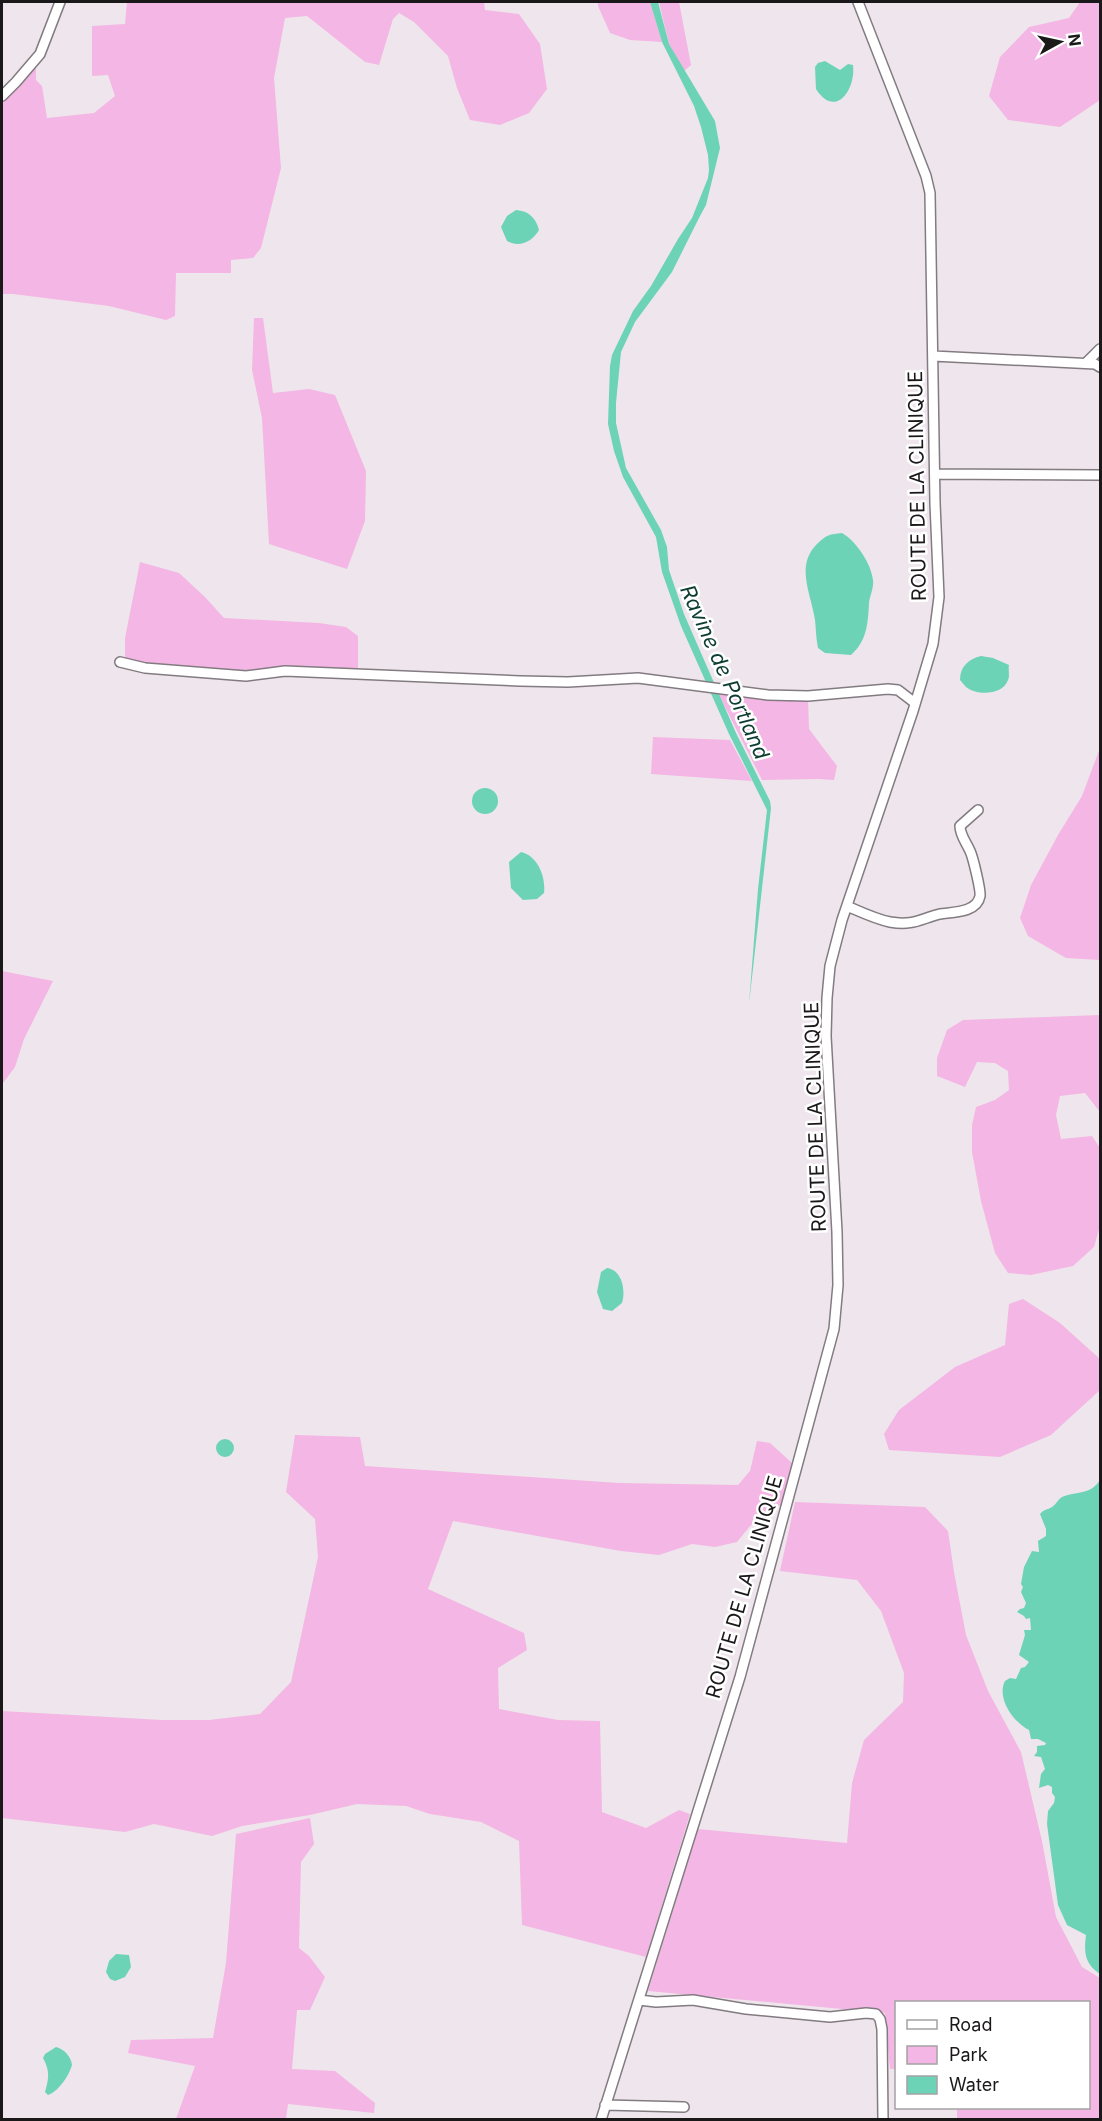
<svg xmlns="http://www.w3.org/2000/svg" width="1102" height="2121" viewBox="0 0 1102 2121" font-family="Inter,sans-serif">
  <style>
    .green { fill: #f4b6e4 }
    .water { fill: #6cd3b7 }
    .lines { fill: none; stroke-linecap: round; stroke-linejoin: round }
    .street-casing { stroke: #827b80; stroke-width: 12 }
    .street { stroke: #fff; stroke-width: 9 }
    .labels { text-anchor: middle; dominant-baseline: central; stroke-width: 5; stroke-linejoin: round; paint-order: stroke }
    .street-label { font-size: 20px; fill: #1b181a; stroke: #fff }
    .water-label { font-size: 21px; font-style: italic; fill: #0d3d32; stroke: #fff }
  </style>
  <rect width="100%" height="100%" fill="#eee6ec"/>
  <path class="green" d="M127,2H484L485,10L519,14L540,44L547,89L529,113L500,125L470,120L457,88L448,56L414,22L399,13L393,19L379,65L365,62L307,16L285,18L274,78L281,168L261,248L253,258L231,260V273H176L175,316L166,320L109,306L13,294H2V98L34,67L36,69V80L42,86L47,118L94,113L115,96L108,75L92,76V26L125,24Z
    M598,2H650L662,42L630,40L610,33L598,6Z
    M659,2H679L691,65L684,71L669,44Z
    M1080,2H1100V100L1060,127L1008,120L989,96L1000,57L1029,27L1069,18Z
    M254,318H263L273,393L309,389L335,395L366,471L365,521L347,569L269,544L262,418L252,370Z
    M140,562L179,573L205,597L224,618L319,623L346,627L358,636V670L280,668L248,671L141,664L129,661L125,658V638Z
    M717,691L808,699L809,729L837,766L834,780L818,779L762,780Z
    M653,737L730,740L752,781L651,774Z
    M1100,748V960L1066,958L1028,936L1020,918L1031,885L1058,835L1082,796Z
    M2,971L53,981L24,1039L15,1067L3,1083Z
    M1100,1015V1112L1085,1093L1060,1096L1056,1115L1061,1139L1092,1136L1100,1148V1226L1094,1247L1073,1266L1031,1275L1008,1273L995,1253L981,1201L972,1152V1125L976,1107L995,1100L1009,1090L1008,1071L995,1063L977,1062L965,1087L937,1076V1058L947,1030L963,1020Z
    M1023,1299L1060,1323L1100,1359V1390L1051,1435L1000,1457L889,1450L884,1434L899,1410L955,1367L1005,1345L1009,1304Z
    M295,1435L360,1437L365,1466L619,1483L738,1485L750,1471L757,1441L770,1443L792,1463L783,1503L750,1526L737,1542L715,1547L692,1544L659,1555L621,1551L453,1521L428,1589L524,1633L527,1650L498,1668L499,1709L558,1720L600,1721L602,1812L646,1828L679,1810L690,1814L646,1957L522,1925L519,1841L481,1822L430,1814L406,1806L357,1804L310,1815L242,1826L212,1836L154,1824L125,1832L2,1818V1711L162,1720H209L260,1714L291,1682L318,1557L315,1519L286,1492Z
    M795,1502L925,1507L948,1531L954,1572L966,1635L988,1691L1021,1752L1042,1841L1056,1917L1082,1967L1100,1978V2119H957V2108H1088V2002H896V2069H890L885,2013L648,1991L698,1829L847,1843L852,1783L864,1740L903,1702L904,1673L881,1611L857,1580L780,1571Z
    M310,1818L314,1844L301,1862L299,1948L309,1956L325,1977L310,2010H297L292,2069L335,2071L375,2103L374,2113L288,2104L286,2119H176L195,2066L128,2053L131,2040L213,2038L226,1963L236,1834Z"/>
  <path class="water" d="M650,2H658L669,44L715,121L720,148L706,205L700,216L672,272L635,322L621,352L616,403V423L626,468L661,530L667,547L669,570L684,614L736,733L770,801L771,808L749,1004L758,889L767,810L729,734L681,626L662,572L656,537L623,477L614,451L608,424L610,366L612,355L633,311L651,286L678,239L692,218L708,178L709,170L708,155L701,127L694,106L662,42Z
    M825,61L840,70L848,64L853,65C856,90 835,119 816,89L815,67L818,63Z
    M516,210C529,211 536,218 539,230C532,242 519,248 507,241L501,227L507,216Z
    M842,533C856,541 871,563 873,580C874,588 870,595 869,603C868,623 867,641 851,655L825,653L818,648C816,639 816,629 815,620C811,593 795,566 817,544C826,535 830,534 842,533Z
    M981,656L993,658L1009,665C1008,669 1010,676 1008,680C1003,695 977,696 966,687C964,685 962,682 960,680C960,666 969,659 981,656Z
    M472 801a13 13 0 1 1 26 0a13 13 0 1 1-26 0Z
    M521,852C538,856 546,877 544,893L537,899L523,900L511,888L509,862Z
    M607,1268C622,1270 626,1290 622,1303L612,1311L603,1309L597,1292L601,1272Z
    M216 1448a9 9 0 1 1 18 0a9 9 0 1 1-18 0Z
    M1100,1480V1974C1084,1963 1084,1952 1086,1935L1067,1925L1058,1905L1047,1824L1048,1811L1054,1803L1055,1797L1052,1793V1787L1048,1785L1039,1788L1041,1774L1045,1769L1041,1757L1034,1756L1037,1752V1746L1045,1745L1046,1743L1038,1739H1031L1029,1730C1014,1723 996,1698 1005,1681L1010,1678L1016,1679L1021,1668L1025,1667L1029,1662L1019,1655L1025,1635L1024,1630H1031L1030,1618L1026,1619L1024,1616L1017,1612L1020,1609L1024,1608L1026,1603L1021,1592L1023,1587L1021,1584L1024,1567L1032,1551L1039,1552L1038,1541L1046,1536V1529L1040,1514C1044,1509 1047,1510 1052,1507C1057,1504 1057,1500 1062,1497C1076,1491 1091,1495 1100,1480Z
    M116,1954L129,1955L131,1967L125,1977L115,1981L110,1979L106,1972L109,1961Z
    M56,2047C64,2049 71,2056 72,2065C69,2076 58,2092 48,2095L45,2092C49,2078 50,2071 43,2058L45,2054Z"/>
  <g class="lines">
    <g class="street-casing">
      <path id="street" d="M2,96L16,82L40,54L60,2
        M933,356L1095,364L1100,367
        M1086,363L1100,349
        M935,474L1100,475
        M120,662L145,668L246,676L285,671L520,681L568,682L638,678L768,695L808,696L888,689L898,690L915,703
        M847,906C861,912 875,919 890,922C913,926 920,919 940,914C952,912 977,913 980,896C981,891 973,857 970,851C966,842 960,835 960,826L978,810
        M639,2000L656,2002L693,2000L746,2009L830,2017L866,2013L876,2014L880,2019L882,2029L883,2120
        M605,2105L684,2107
        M601,2120L740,1677L834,1329L838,1285L837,1232L826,1036L827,998L830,966L842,920L913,711L933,644L939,597L935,503L930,193L926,176L858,2"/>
    </g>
    <use href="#street" class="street"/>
  </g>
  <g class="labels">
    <g class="street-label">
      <text transform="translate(917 486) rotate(-91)">ROUTE DE LA CLINIQUE</text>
      <text transform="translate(815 1117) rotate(-92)">ROUTE DE LA CLINIQUE</text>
      <text transform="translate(744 1587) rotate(-74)">ROUTE DE LA CLINIQUE</text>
    </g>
    <g class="water-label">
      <text transform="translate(725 672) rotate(66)">Ravine de Portland</text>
    </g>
  </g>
  <rect width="1102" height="2121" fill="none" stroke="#1b181a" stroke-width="6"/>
  <rect x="895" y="2001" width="195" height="108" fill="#ffffff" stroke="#a4a3a3" stroke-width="1.5"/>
  <rect x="907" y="2020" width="30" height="9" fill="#ffffff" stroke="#a4a3a3" stroke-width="1.5"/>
  <text x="949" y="2031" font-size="18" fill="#1b181a">Road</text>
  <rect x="907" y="2046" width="30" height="18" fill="#f4b6e4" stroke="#a4a3a3" stroke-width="1.5"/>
  <text x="949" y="2061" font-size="18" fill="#1b181a">Park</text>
  <rect x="907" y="2076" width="30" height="18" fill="#6cd3b7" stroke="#a4a3a3" stroke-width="1.5"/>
  <text x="949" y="2091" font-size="18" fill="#1b181a">Water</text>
  <g transform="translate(1060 42) rotate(82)" stroke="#ffffff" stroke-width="4.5" paint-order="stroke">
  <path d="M0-4.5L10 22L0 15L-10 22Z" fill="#1b181a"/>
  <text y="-9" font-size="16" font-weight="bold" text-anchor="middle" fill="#1b181a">N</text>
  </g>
</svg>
